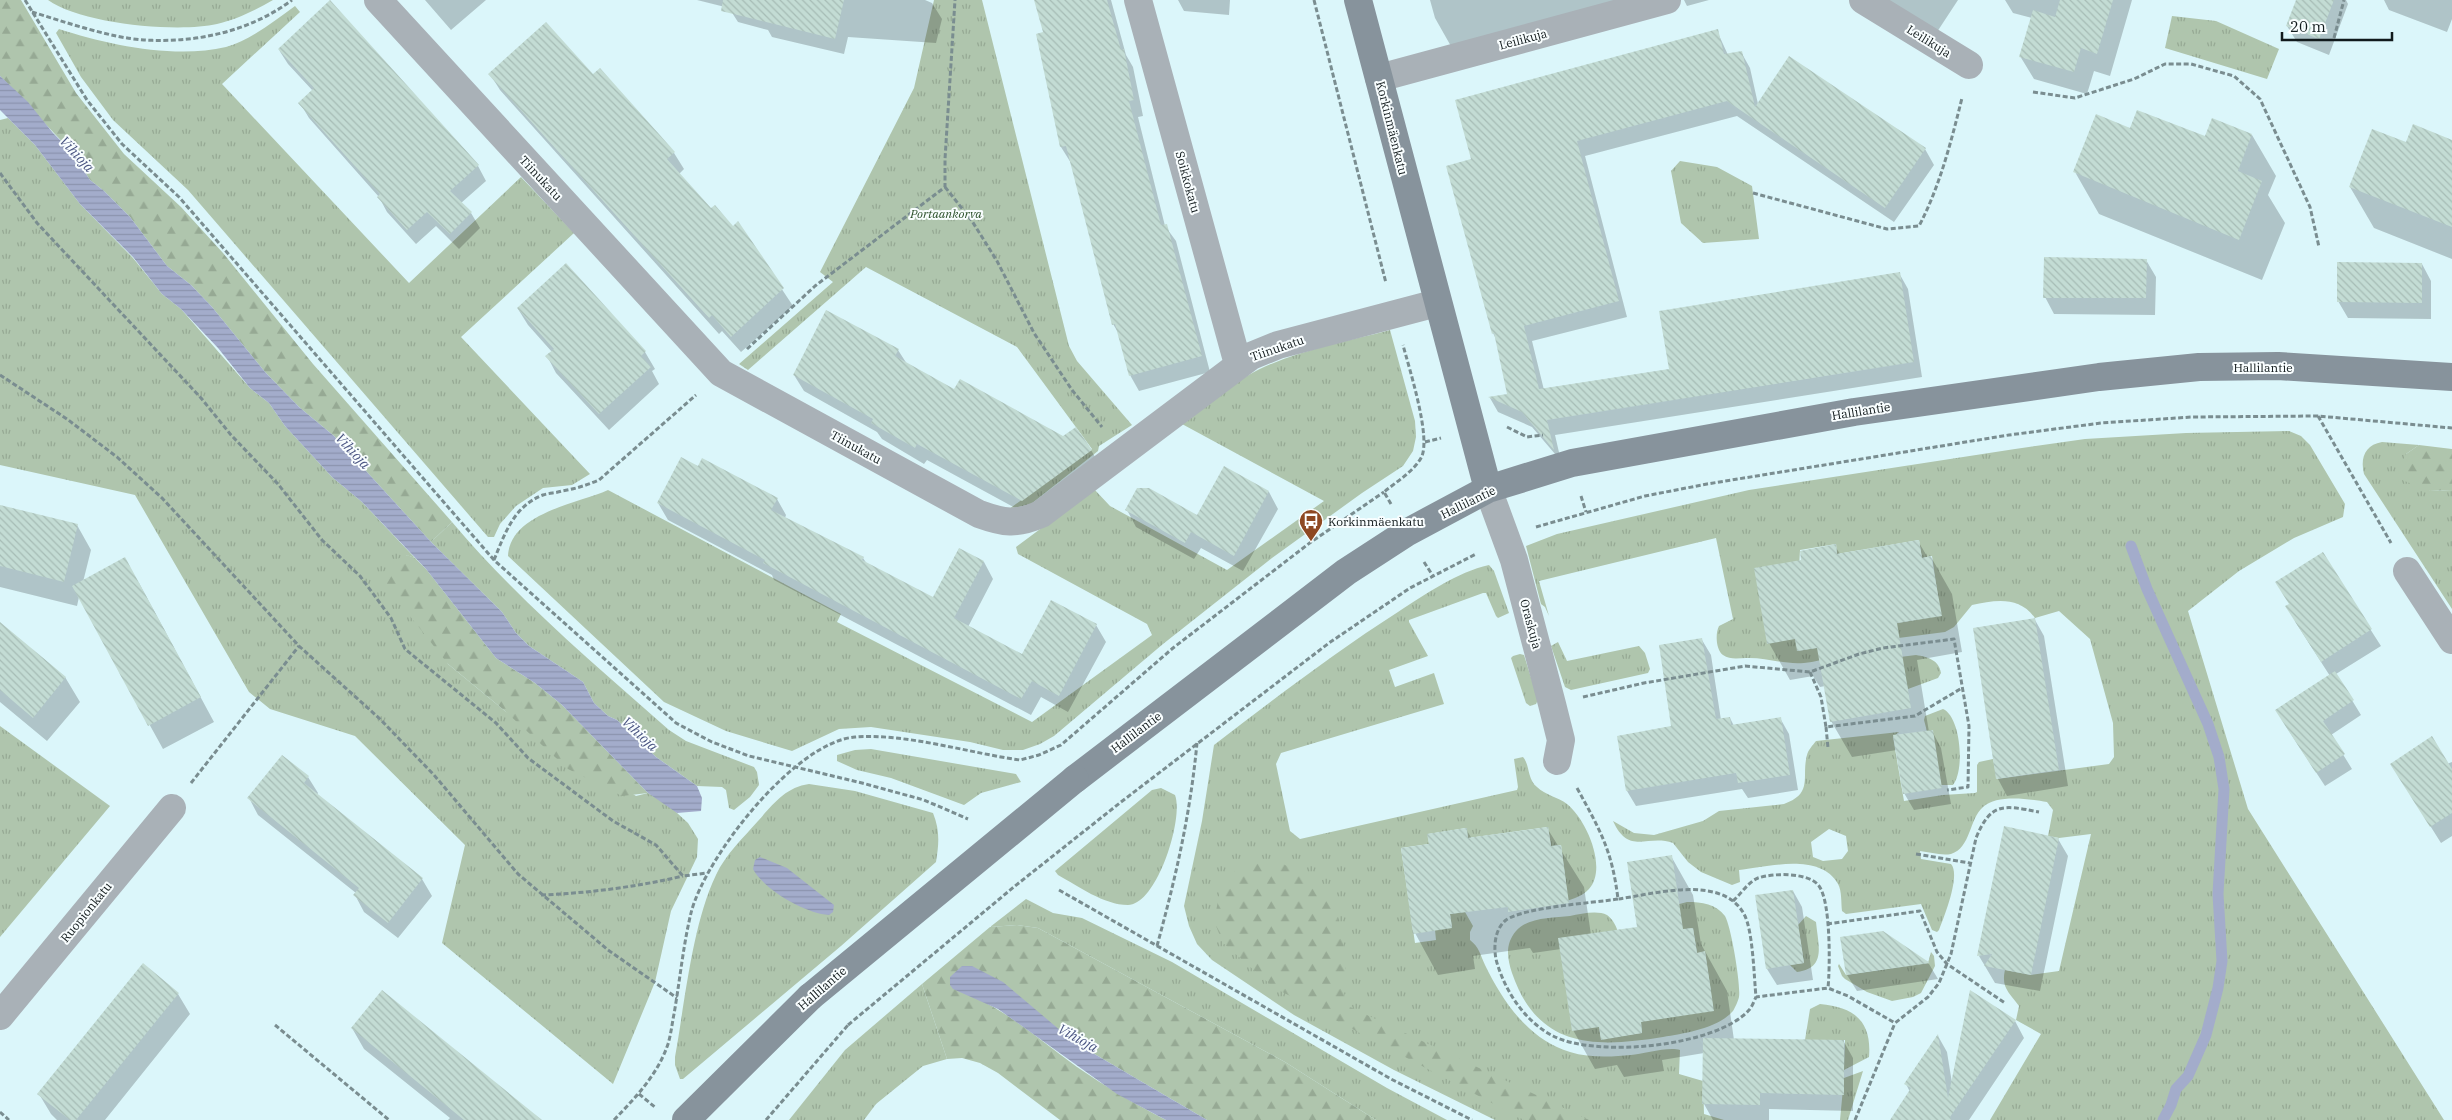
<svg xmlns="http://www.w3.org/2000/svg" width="2452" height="1120" viewBox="0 0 2452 1120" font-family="'IBM Plex Serif',serif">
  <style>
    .grass { fill: url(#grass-tufts); fill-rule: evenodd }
    .forest { fill: url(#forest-firs) }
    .water { fill: url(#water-rules) }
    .shadow { fill: #0003 }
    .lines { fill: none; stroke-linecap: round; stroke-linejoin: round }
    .stream { stroke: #a3accb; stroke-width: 11 }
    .building { fill: url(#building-back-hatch) }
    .path { stroke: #7a8d90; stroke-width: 3; stroke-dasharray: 5 2.5; stroke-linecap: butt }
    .street { stroke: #a9b1b7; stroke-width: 28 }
    .secondary { stroke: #87939c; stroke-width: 28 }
    .path-bridge { stroke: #7a8d90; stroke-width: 3; stroke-dasharray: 5 2.5; stroke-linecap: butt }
    .secondary-bridge { stroke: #87939c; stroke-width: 28 }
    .labels { text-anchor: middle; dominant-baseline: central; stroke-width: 4; stroke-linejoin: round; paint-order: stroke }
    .street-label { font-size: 12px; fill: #111a1c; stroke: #f9feff }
    .park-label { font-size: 12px; font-style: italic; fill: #2a5029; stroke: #f9feff }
    .poi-label { font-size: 12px; fill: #111a1c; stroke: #f9feff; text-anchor: start }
    .water-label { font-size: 14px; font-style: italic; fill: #485381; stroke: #f9feff }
  </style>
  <defs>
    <pattern id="grass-tufts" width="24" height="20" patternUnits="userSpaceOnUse" patternTransform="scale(1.25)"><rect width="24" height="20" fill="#afc5ad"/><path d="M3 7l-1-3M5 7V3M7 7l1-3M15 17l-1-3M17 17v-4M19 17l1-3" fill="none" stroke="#96a994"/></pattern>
    <pattern id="forest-firs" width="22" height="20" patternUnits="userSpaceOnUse" patternTransform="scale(1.25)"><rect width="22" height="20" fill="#afc5ad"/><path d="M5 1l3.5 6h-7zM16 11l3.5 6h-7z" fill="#96a994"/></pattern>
    <pattern id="water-rules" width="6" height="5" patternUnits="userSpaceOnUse" patternTransform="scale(1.25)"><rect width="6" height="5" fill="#a3accb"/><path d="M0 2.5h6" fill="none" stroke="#8b93ae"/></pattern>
    <pattern id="building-back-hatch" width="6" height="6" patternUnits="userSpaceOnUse" patternTransform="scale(1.25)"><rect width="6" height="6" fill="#c3dcd4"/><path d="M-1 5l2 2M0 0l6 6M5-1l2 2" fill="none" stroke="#a6bcb5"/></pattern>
  </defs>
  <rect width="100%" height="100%" fill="#dbf6fa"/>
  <path class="grass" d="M48,0H273C256,10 236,20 217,24C178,33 81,24 48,0Z
    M934,0H982L1069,346L1077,361L1132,425L1099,446L1098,451L1031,504L1009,509L1092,449L1017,347L866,267L748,370L739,364L833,282L820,272L914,88Z
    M295,6L300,12L222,84L409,283L521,177L574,233L461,337L590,474L572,485L543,488L516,506L500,524L494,537H488L188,190L113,120L81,77L56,33L59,29C108,45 175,59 226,47C251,40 274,21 295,6Z
    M2172,16L2216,21L2279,49L2267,79L2165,48Z
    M8,118L35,145L80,204L133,258L162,294L181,309L250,388L269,403L285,426L332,477L362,502L415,558L406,555L448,664L505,711L636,796L648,793L665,802L688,823L698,839L697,857L671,911L655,982L613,1084L442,943L465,845L355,736L270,709L249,692L135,495L0,465V120Z
    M1680,161L1717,167L1752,186L1759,239L1703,243L1681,223L1671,171Z
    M1390,330L1415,421L1416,437L1413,451L1403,466L1362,493L1272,558L1163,644L1054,736L1040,744L1023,750H1003L970,742L871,727L839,729L792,751L726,731L664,702L508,556C510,513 577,504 608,490L841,614L837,622L1032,722L1152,635L1147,624L1018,554L1016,547L1094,489L1110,506L1227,570L1324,501L1182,424C1203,408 1224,390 1247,376C1290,351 1342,343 1390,330Z
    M2289,431L2301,436L2310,445L2345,504L2343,517L2294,538L2239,571L2188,611L2248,809L2444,1120H1990L2041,1034L2016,1020L2019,1006C2009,992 2001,988 2005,970L2031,975L2059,971L2091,834L2059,838L2048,836L2053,810L2047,802C2029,799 1997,794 1983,807C1969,819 1971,848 1951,854C1941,856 1930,852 1920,851L1921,859L1951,864C1961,875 1944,917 1939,930L1937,932L1932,930L1921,904L1846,914L1842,911C1841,903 1842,891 1838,884C1820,852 1767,867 1739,870L1740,882L1732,885L1701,872L1688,862L1673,843C1647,834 1629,856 1613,821L1634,833L1654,835L1703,821L1719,811L1784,804C1814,793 1801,777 1807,755C1808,750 1813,745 1816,741L1899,732L1893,737L1904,801L1943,795L1975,793L1977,792V765L1979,762L1993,759L1997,779L2109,764L2114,757L2113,723L2090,639L2059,611L2035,618C2019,596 1996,600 1972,605L1954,627L1945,632L1883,640L1881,626L1932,617L1938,597L1932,556L1922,558L1919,540L1837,554L1836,544L1800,550L1795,639L1798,651L1821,647L1833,655C1823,660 1815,662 1804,663C1785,665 1765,657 1746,658C1739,658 1730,660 1723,655C1716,650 1715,634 1719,626L1733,619L1716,538L1539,581L1549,616L1545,607L1541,604L1526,546L1557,534L1749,490L2015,449L2085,439L2186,433ZM1829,829L1846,836L1848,851L1842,859L1823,861L1813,857L1811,842Z
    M2382,442L2419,445L2406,454L2430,491L2452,490V609L2364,474C2360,458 2365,445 2382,442Z
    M452,522C517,599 594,664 669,730L686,741L754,767L757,772L759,785L750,797L734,810L729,808L726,790L722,787L697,786L656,757L617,720L608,716L594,703L583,682L529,646L516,633L502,612L431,542Z
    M1489,565L1494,571L1509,613L1498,618L1496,616L1486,593H1483L1409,620V622L1428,656L1389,670L1395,687L1434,673L1444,704L1281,753L1276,764L1290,831L1300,839L1517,790L1518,787L1514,759L1523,757C1530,765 1527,779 1537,787C1545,795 1558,797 1567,804C1586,819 1608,868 1589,889C1582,897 1569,900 1559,904L1566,884L1561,845L1551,846L1548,827L1468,838L1466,828L1428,834L1429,844L1401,848L1415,943L1436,940L1435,930L1452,927L1450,914L1465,912L1473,926L1470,932V940C1479,947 1480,954 1485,965C1503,1002 1529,1040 1570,1052C1589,1058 1612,1057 1631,1055C1643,1054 1669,1046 1680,1050L1679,1074L1703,1081L1704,1114L1724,1120H1495L1394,1070L1294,1015L1212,960L1197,944L1189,926L1184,906L1202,821L1214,745C1274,699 1334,653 1398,612C1426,594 1457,572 1489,565Z
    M1558,642L1567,661L1639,646L1645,653L1650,669L1648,673L1571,690L1565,687L1551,646Z
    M1520,654L1524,655L1538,700L1536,704L1530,706L1526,703L1511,658L1513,656Z
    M1916,655C1928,657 1939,660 1941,673L1938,678L1908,689L1900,657Z
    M1943,709C1961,717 1965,770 1953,785H1941L1924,720L1925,716Z
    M0,726L110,806L0,937Z
    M871,749L1016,774L1021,782L981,793L964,805L891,778L857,770L837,761V755L855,750Z
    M809,784L855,791L933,813C940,830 939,844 936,862L841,946L683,1079H680L675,1065V1057C685,1002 692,925 716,875C725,855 744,837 758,821C773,804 786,787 809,784Z
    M1161,788L1175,795C1184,818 1157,905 1128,905C1104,905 1078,886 1058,875L1055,871L1152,790Z
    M1026,899L1053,913L1082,918L1172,962L1387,1088L1447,1120H1376L1285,1062L1038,928L1017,925L990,927Z
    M1687,902C1702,902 1716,904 1725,916C1731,926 1741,985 1739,997C1738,1001 1735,1008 1733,1011C1717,1029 1685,1033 1663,1037C1595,1048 1538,1049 1512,973C1507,958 1505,944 1516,931C1528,917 1553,918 1570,916C1581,914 1597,910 1607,915C1612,918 1618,928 1618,934C1619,942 1614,952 1613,960C1608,982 1604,1004 1599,1027L1601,1039L1642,1033L1641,1022L1711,992L1705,952L1697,953L1693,928L1650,934L1653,911Z
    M1806,916L1816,922C1818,945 1827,968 1797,972L1790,965L1804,963L1798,925Z
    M1931,952L1934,956L1935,966L1921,993L1913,997L1892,1001L1867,992L1845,979L1842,976L1838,966L1839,964L1846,975L1928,963Z
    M922,984L947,1059L923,1066L876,1104L864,1120H789L845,1050Z
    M1820,1004C1854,1007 1872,1021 1869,1057L1844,1070L1845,1040H1805L1810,1009Z
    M1863,1071L1848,1120H1840L1844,1078Z"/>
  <path class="forest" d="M0,0H21L76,93L124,154L181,207L223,253L313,364L452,522L431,542L334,436L299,407L265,372L212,307L191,285L167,266L130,217L104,191L90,180L71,151L0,76Z
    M2419,445L2452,449V490L2430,491L2402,480L2398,469L2406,454Z
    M407,555L415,558L426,569L496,658L535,683L561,704L648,793L622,796L568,769L505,711L448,664L379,577L395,560Z
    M1274,859L1306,876L1335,908L1346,957L1344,993L1348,1006L1589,1120H1524L1273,987L1223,943L1214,921L1220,891L1239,865Z
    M1017,925L1038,928L1285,1062L1376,1120H1207L1091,1052L1061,1031L972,996C1012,1014 1042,1042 1077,1067C1106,1087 1135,1104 1166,1120H1060L998,1073L980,1063L962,1058L947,1059L922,984L990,927Z"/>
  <path class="water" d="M0,76L28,102L53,133L71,151L90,180L104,191L130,217L167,266L191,285L212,307L265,372L299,407L334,436L431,542L502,612L516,633L529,646L583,682L594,703L608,716L617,720L656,757L697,786L702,798L701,811L677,813L648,793L561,704L535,683L496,658L426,569L362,502L332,477L285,426L269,403L250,388L218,348L181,309L162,294L133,257L80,204L35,145L0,110Z
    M760,857L787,868L834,905L833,912L829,915C806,914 764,890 753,869L755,860Z
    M962,966H972L1003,982L1061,1031L1091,1052L1207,1120H1166L1117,1094L998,1009L953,989L950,985V977Z"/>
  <path class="shadow" d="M425,0H486L451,30Z
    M697,0H925L932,3L942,19L936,43L848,37L844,54L772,37L768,30L738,22L729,8Z
    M1035,0H1111L1126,55L1133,67L1143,116L1138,117L1165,226L1176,241L1210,372L1139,391L1130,375L1119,334L1113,324L1071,163L1061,147L1038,34L1044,33Z
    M1178,0H1230L1229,15L1184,11Z
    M1430,0H1613L1614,3L1452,48L1435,18Z
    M1684,0H1709L1687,6Z
    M1887,0H1958L1937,32Z
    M2005,0H2132L2110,76L2094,71L2087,94L2034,79L2020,56L2032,18L2013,13Z
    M2297,0H2346L2348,4L2329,55L2297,42L2287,26Z
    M2384,0H2452V19L2447,32L2389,10Z
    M1717,31L1728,55L1741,52L1750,68L1758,104L1925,149L1934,165L1894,222L1737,116L1585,156L1627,317L1532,341L1544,390L1670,370L1899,273L1908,289L1922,377L1555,435L1561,461L1532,427L1498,412L1490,398L1509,395L1497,341L1493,333L1473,160Z
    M279,50L478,166L486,181L461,203L471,213L480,228L459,249L436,226L416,244L387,212L379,197L309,118L300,103L313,91L288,64Z
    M600,70L674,153L684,169L679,174L711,210L733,228L738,223L793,306L741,352L722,331L719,334L500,90L490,74L593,76Z
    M2131,129L2206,138L2252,135L2276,176L2268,195L2285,223L2262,280L2099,214L2075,172Z
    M2452,141V259L2374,228L2350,187L2407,144Z
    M2146,260L2156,277L2155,315L2054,314L2045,297Z
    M2422,264L2431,281V319L2348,318L2338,301Z
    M566,265L645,352L655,369L652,371L659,384L609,430L556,373L547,356L552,352L528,325L518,309Z
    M898,350L907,364L955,391L1091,450L1101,467L1032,517L927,460L924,464L882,439L877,432L804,391L794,375Z
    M698,467L777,499L786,515L785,518L863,558L867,564L933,599L959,549L984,562L993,579L968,627L1023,656L1052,601L1096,625L1106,642L1068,712L1041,697L1031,715L774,580L772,575L668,520L658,503Z
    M1225,468L1269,492L1278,509L1243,571L1201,548L1194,559L1136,527L1127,510L1197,517Z
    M0,507L77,525L91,550L83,582L139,583L214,722L163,749L79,597L77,606L0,587Z
    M1918,541L1928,558L1931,557L1952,594L1962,652L1917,660L1929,732L1932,731L1941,748L1951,804L1914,810L1904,793L1897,750L1852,757L1831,721L1825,686L1820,687L1813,676L1790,680L1769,643L1803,561L1835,546L1840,554Z
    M2322,554L2381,646L2336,674L2361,715L2331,735L2352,769L2325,786L2285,725L2330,676L2296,623L2290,604Z
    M2035,620L2044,636L2068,786L2007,796L1998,779L1974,629Z
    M0,624L65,677L80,702L47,741L0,702Z
    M1702,640L1711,655L1721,720L1730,718L1734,726L1780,718L1789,734L1798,790L1748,798L1742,789L1636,806L1627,791L1618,737L1673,728Z
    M2452,762V836L2441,843L2402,781Z
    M308,777L318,793L317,795L422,879L432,896L398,938L364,912L355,895L356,893L258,815L249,798Z
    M1547,828L1584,887L1591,935L1638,928L1671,856L1693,895L1701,944L1727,991L1734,1040L1844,1042L1853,1058V1111L1769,1109V1120H1713L1704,1104V1053L1662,1060L1664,1071L1624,1077L1617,1065L1595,1069L1573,1030L1561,949L1533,953L1530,948L1473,956L1475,969L1438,975L1415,933L1430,846L1466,829L1472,839Z
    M2058,839L2068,856L2040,991L1995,983L1979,956Z
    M1793,891L1802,907L1813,980L1777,985L1767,969Z
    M1883,932L1929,964L1938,979L1857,991L1847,975Z
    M178,994L190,1014L105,1120H57L51,1114L39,1094Z
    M2015,1021L2024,1038L1969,1120H1891L1910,1092L1906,1084L1938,1036L1947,1052L1952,1083Z
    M352,1028L531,1120H448L450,1118L364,1049Z"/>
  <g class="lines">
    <path class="stream" d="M2131,546L2147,589L2208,724L2219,757L2224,789L2218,894L2222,961L2218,988L2206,1035L2188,1076L2176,1089L2171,1105L2163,1120"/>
  </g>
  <path class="building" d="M330,0L479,165L450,191L472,212L450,234L427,212L407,230L377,197L380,194L298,103L314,88L278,49Z
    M723,0H844L835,39L721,11Z
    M1034,0H1107L1121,50L1124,49L1134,100L1129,101L1161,225L1167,224L1202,356L1129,376L1115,324L1112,325L1066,146L1060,147L1036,34L1043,32Z
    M2060,0H2113L2097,54L2081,48L2074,72L2019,57L2033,10L2055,17Z
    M2296,0H2334L2319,39L2286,26Z
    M546,22L593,74L600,68L675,152L667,159L711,208L715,205L733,226L738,221L784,288L731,337L712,315L709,318L488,74Z
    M1718,29L1724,54L1742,51L1755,107L1789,56L1926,148L1885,208L1727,101L1577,141L1619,301L1524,326L1539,389L1669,369L1659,311L1900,272L1914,362L1547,420L1554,450L1522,412L1488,397L1507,394L1494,333L1492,334L1446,166L1471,159L1455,100Z
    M2137,110L2205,136L2212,118L2252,134L2238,171L2262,181L2239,240L2073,172L2096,114L2130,128Z
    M2413,124L2452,140V227L2349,187L2372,129L2406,142Z
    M2044,257L2147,259L2146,298H2043Z
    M2337,262L2422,263V303L2337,302Z
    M566,263L646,351L641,356L651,367L599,414L545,356L554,349L517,308Z
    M826,310L899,349L895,356L954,389L960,379L1063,436L1076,427L1092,450L1022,501L917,444L915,448L871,423L873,419L793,375Z
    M681,457L698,466L702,458L778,498L771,510L864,557L862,560L933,597L959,548L984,561L954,618L1022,654L1051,600L1097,624L1059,696L1032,681L1021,699L763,563L765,560L657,503Z
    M1224,466L1269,491L1234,556L1191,532L1185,543L1125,510L1137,488H1149L1197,515Z
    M0,505L78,524L64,582L0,566Z
    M1919,540L1922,558L1931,556L1942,616L1897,623L1911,708L1830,722L1817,648L1797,651L1795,639L1767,644L1754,568L1801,560L1800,551L1836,544L1837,554Z
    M2323,552L2372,629L2321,662L2285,606L2289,604L2275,582Z
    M125,557L201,697L148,726L72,586Z
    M2035,618L2059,770L1996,779L1973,628Z
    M0,622L66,677L33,718L0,690Z
    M1702,638L1716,719L1730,717L1731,725L1781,717L1790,775L1738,783L1736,773L1626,791L1617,736L1671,726L1659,645Z
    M2335,671L2354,700L2323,721L2345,754L2316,773L2275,710Z
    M1933,730L1942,788L1903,794L1893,735Z
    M2432,736L2452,769V813L2430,827L2390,764Z
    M282,755L309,776L304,783L423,878L388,923L353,895L359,888L247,798Z
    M2004,826L2059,838L2031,975L1984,966L1992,954L1977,956Z
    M1548,827L1551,846L1561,845L1569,903L1508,912V907L1450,914L1452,928L1413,934L1401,848L1429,844L1427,834L1467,828L1468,838Z
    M1672,855L1683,929L1693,928L1697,953L1705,951L1714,1011L1641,1022L1642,1033L1601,1040L1599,1027L1572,1031L1558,938L1637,927L1627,862Z
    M1793,890L1804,963L1766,969L1755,895Z
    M1883,931L1930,963L1846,975L1840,937Z
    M143,963L179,993L76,1120H70L37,1094Z
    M382,990L542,1120H464L351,1028Z
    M1970,990L2016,1020L1950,1117L1951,1120H1890L1911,1088L1904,1084L1938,1034L1948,1098Z
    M1703,1038L1844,1040V1095L1760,1093V1105L1702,1104Z"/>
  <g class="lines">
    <path class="path" d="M25,0L87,100L122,144L179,197L494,560L676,723L712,742L749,756L862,783L924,800L968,819
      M1314,0L1386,283
      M32,12C65,22 111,38 144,40C196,43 249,32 292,0
      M2334,38L2344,0
      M2033,92L2075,98L2134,79L2165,64H2191L2234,76L2260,99L2310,207L2319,247
      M0,173L37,223L201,398L231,435L278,484L322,540L360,576L391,618L405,649L496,723L528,758L613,821L656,845L683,876L707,873
      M945,187L972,221L997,261L1034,333L1072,390L1102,427
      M1753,193L1887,229L1919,226C1940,186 1951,142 1962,98
      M747,349L815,286L945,187V159L955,0
      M0,375L67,419L117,457L162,498L299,646L380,719L434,775L518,874L608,950L677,998
      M2318,416L2391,543
      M1507,427L1527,437L1543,435
      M1425,442L1441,438
      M1581,496L1586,512
      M1391,504L1384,492C1396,482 1413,472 1421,458C1432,439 1409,368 1403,345
      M1536,527L1645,496L1707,484L2009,435L2101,423L2192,417L2318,416L2452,428
      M494,560C505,533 514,506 543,495C549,493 556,493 562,491C575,489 587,485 599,480L696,395
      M1424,562L1433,576
      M1810,672L1821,697L1826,727L1915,716L1962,688
      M1583,697L1644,683L1745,666L1810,672L1859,654L1883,648L1954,639L1969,726L1968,787L1947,790
      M1826,727L1828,748
      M191,783L299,646
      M1577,788C1600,830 1612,850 1618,899C1654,894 1722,874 1744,914C1753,930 1754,977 1756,997L1828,988L1848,996L1895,1023L1928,997L1939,983L1951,954L1976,838C1991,802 2003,805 2039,812
      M1121,802L1329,643L1410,588L1476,554
      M1916,854L1970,863
      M1059,890L1391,1079L1472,1120
      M541,895C589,893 636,887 683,876
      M1618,899C1593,903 1525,907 1506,920C1493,930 1493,953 1498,966C1507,994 1526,1022 1553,1036C1596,1058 1716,1047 1749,1010C1752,1007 1754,1001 1756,997
      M1733,901C1741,894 1748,882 1758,878C1773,873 1809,872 1819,886C1831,902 1830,968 1828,988
      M1827,924L1920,911L1937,952L1947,964L2005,1003
      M1157,946C1176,876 1190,816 1197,743
      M275,1025L389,1120
      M639,1094L656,1108
      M0,1112L9,1120
      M614,1120C636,1097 658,1074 668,1044C671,1034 672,1024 674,1014C680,980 683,946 691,913C705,857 795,742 855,737C906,733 969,753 1020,760L1039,755L1061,745L1173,648L1311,542L1384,492
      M766,1120L848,1025
      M1855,1120L1895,1023"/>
    <path class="street" d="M378,0L721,373L979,514C1004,523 1016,525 1041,514L1251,356L1278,345L1437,303
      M1138,0L1238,364
      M1863,0L1969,65
      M1379,78L1667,0
      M1488,489L1514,560L1552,704L1561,740L1557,761
      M2407,571L2452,640
      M0,1016L172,808"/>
    <path class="secondary" d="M1358,0L1488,489
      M1075,779L1346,572L1406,533L1488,489L1572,463L1854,412L2099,377L2199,367L2278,366L2452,377
      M686,1120L810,997"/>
    <path class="path-bridge" d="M848,1025L1015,886L1121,802"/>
    <path class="secondary-bridge" d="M810,997L1075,779"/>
  </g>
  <defs>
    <g id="bus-pin" transform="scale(1.25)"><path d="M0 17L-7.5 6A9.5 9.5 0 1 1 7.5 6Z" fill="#8e4822" stroke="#f9feff"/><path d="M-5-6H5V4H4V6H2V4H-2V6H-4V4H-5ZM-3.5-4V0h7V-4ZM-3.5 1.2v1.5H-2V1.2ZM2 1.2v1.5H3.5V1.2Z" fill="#fff"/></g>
  </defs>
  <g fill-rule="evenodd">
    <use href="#bus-pin" x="1311" y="521"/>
  </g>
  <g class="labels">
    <g class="street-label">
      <text transform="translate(1523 39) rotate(-15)">Leilikuja</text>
      <text transform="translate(1929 41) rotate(32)">Leilikuja</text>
      <text transform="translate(1392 128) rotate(76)">Korkinmäenkatu</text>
      <text transform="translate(541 178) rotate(47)">Tiinukatu</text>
      <text transform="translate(1188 182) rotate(75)">Soikkokatu</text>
      <text transform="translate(1277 348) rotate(-19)">Tiinukatu</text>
      <text x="2263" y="367">Hallilantie</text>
      <text transform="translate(1861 411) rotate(-9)">Hallilantie</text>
      <text transform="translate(856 447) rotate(29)">Tiinukatu</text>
      <text transform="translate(1468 502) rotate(-26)">Hallilantie</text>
      <text transform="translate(1531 624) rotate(75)">Oraskuja</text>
      <text transform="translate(1136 732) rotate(-37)">Hallilantie</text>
      <text transform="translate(86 912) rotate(-51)">Ruopionkatu</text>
      <text transform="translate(822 988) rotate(-41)">Hallilantie</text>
    </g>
    <g class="park-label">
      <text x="946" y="213">Portaankorva</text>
    </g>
    <g class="poi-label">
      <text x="1328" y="521">Korkinmäenkatu</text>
    </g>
    <g class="water-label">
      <text transform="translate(77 154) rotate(47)">Vihioja</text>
      <text transform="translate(353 451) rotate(47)">Vihioja</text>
      <text transform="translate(640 734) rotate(43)">Vihioja</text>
      <text transform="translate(1078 1038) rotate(29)">Vihioja</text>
    </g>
  </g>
  <path d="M2282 32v8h110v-8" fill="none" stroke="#111a1c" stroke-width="2.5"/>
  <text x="2290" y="32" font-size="15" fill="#111a1c" stroke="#f9feff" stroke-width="4" paint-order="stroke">20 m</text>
</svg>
